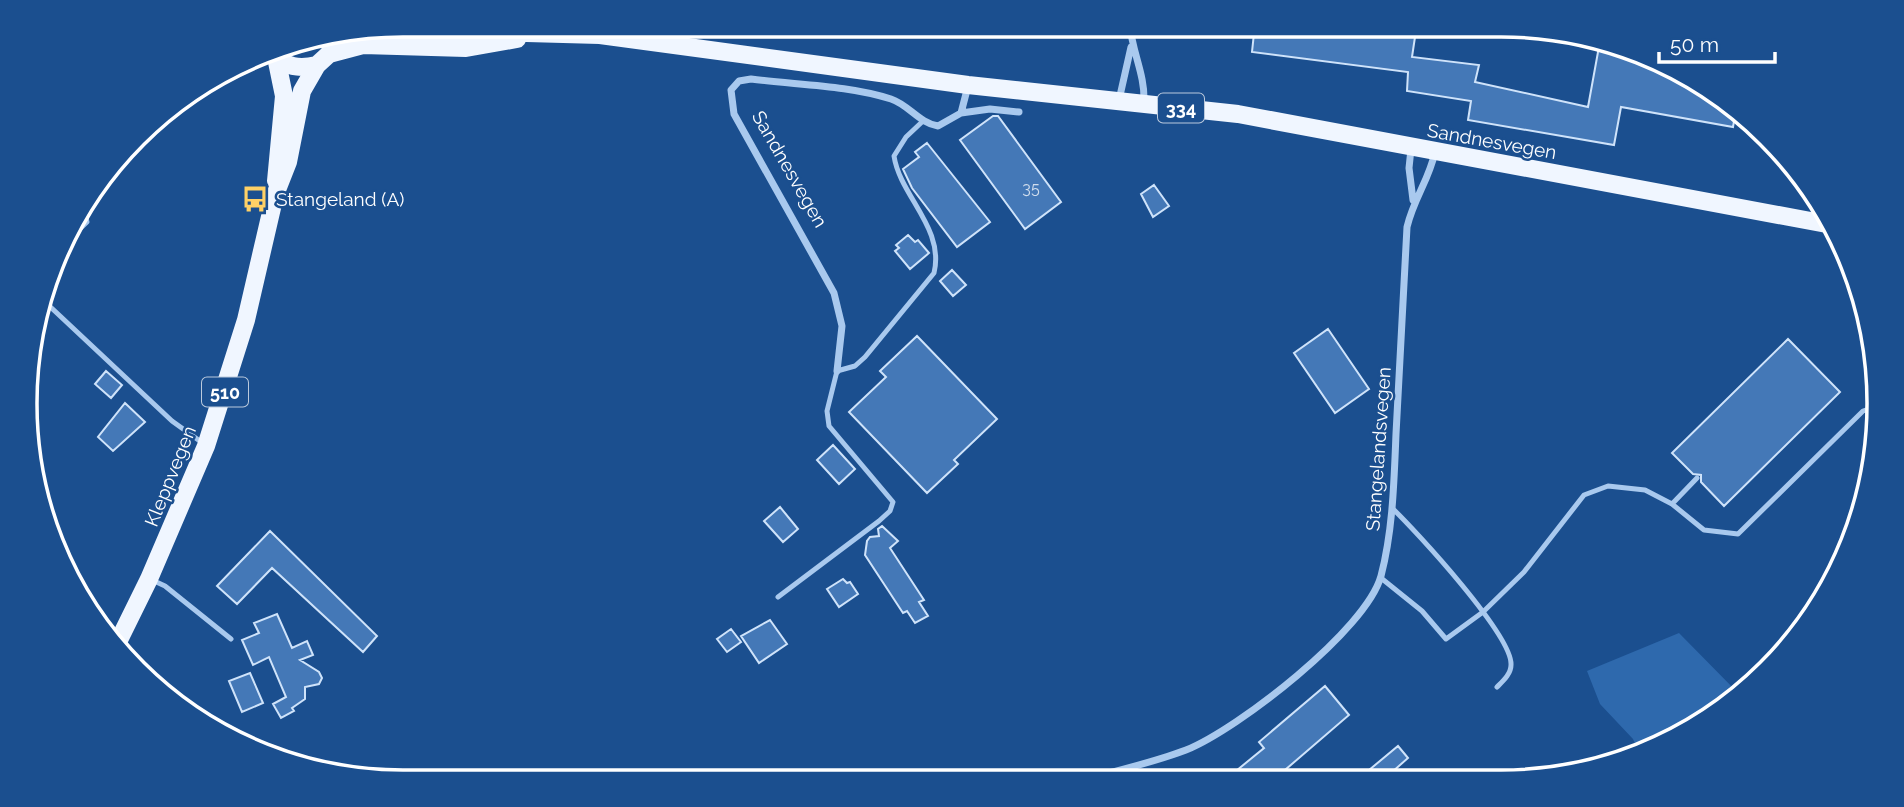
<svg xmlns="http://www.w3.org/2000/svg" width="1904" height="807" viewBox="0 0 1904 807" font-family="Raleway,sans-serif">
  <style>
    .green { fill: #2e69ad }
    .building { fill: #4478b7; stroke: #cfe3fa; stroke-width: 2 }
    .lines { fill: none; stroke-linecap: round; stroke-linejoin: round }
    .service { stroke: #a9c9ee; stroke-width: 5 }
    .minor { stroke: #a9c9ee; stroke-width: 7 }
    .primary { stroke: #f0f6ff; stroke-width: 18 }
    .labels { text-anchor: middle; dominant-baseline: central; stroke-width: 5; stroke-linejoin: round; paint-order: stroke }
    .number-label { font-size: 16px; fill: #d0dded }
    .shield { fill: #1b4f8f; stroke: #bbcadd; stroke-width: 2 }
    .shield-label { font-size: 18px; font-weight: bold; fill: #fff }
    .street-label { font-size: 19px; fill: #fff; stroke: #1b4f8f }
    .poi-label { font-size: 19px; fill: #fff; stroke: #1b4f8f; text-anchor: start }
    .rim { fill: none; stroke: #fff; stroke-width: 3.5 }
  </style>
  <rect width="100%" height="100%" fill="#1b4f8f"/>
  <path class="green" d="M1679,633L1740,695L1732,704L1640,755L1633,739L1600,704L1587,671Z"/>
  <path class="building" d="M1255,24H1324L1415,37L1412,57L1479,65L1475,82L1588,107L1600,41L1623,45L1736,110L1733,127L1621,107L1614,145L1468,120L1471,101L1407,91L1408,72L1252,52Z
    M993,116H998L1061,202L1025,229L960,140Z
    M927,143L990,222L957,247L912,188L903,169L919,157L915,152Z
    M1154,185L1169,206L1153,217L1141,194Z
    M908,235L915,242L918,240L929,253L910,269L895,251L899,248L896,245Z
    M952,270L966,285L953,296L940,281Z
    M1328,329L1369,389L1335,413L1294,353Z
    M917,336L997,419L954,460L958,464L927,493L849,412L886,377L880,371Z
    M1788,339L1840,392L1724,506L1701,482V475L1693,474L1672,453Z
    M106,371L122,385L111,398L95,384Z
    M125,403L145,422L113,451L98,437Z
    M833,445L855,469L839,484L817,460Z
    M780,507L798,529L783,542L764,521Z
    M882,526L898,541L890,548L924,600L919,602L928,616L915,623L907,611L903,613L865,555L867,541L870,537L879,536L878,529Z
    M270,531L377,636L363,652L272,568L237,604L217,586Z
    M843,579L847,583L850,582L858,594L839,607L827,589Z
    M277,614L292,648L307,641L313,655L300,660L319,672L322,678L319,684L305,687V699L292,708L294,711L281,718L273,704L286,697L269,657L253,665L242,640L259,633L254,623Z
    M770,620L787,644L759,663L741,636Z
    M731,629L741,642L727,652L717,639Z
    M250,673L263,703L242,712L229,681Z
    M1325,686L1349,715L1285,770L1293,780H1225L1264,748L1259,742Z
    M1398,746L1408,758L1383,780H1357Z"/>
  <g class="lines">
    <path class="service" d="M657,40L661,25
      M64,244L87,222L83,205
      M43,300L172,421L204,444
      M1672,504L1697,478
      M1392,508C1416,531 1513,636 1511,665C1511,674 1503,681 1497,687
      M1381,578L1422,611L1446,639L1483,612L1524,572L1584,495L1608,486L1645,490L1672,504L1704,530L1738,534L1863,411L1875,407
      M152,580L165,586L231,639
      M778,597L879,521L890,511L893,502L829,426L827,411L837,371L855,366L865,357L934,273C945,228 900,196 894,156L906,137L923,121"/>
    <path class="minor" d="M1130,25C1132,52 1145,74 1144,102
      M1119,100L1131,47
      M961,113L990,109L1019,112
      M1411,149L1409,168L1413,200
      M837,371L842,326L834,293L734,114L731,90L739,81L751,79C796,85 848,85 891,99C909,105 919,123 938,126L961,113L968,86
      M1079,781C1115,771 1152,763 1186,750C1238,729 1366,630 1381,576C1393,530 1394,481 1396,434C1400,365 1403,296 1407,227C1414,198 1429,180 1435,152"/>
    <path class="primary" d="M375,29L600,35L968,85L1238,114L1832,225
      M274,52C284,68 300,69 317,65
      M329,54L363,45L466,48L517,39
      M276,181L284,96L276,57
      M117,644L149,579L206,446L246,320L275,195L288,162L302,91L317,65L329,54L335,36"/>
  </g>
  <defs>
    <g id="bus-bare" transform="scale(2.1)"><path d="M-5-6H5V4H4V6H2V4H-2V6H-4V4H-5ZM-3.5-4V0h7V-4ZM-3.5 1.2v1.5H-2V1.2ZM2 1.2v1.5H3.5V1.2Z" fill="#ffd166" stroke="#1b4f8f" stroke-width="2.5" paint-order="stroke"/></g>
  </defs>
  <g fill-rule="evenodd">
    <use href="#bus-bare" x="255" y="199"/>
  </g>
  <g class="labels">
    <g class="number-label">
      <text x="1031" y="188">35</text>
    </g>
    <g class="shield">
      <rect x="1158" y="93.5" width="46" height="29" rx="5"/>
      <rect x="202" y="377.5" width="46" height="29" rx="5"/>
    </g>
    <g class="shield-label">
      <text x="1181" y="108">334</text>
      <text x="225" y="392">510</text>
    </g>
    <g class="street-label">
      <text transform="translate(1492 141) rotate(10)">Sandnesvegen</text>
      <text transform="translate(790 169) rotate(60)">Sandnesvegen</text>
      <text transform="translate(1378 449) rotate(-86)">Stangelandsvegen</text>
      <text transform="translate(170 476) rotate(-68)">Kleppvegen</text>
    </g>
    <g class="poi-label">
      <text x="276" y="199">Stangeland (A)</text>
    </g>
  </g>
  <path d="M0 0H1904V807H0ZM403 37H1501A366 366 0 0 1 1867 403V404A366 366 0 0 1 1501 770H403A366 366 0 0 1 37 404V403A366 366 0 0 1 403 37Z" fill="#1b4f8f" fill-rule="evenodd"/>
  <path class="rim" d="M403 37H1501A366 366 0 0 1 1867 403V404A366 366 0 0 1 1501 770H403A366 366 0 0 1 37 404V403A366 366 0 0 1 403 37Z"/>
  <path d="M1659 52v10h116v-10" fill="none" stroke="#ffffff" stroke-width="3.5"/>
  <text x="1670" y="52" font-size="21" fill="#ffffff" stroke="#1b4f8f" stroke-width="5" paint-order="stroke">50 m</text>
</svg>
